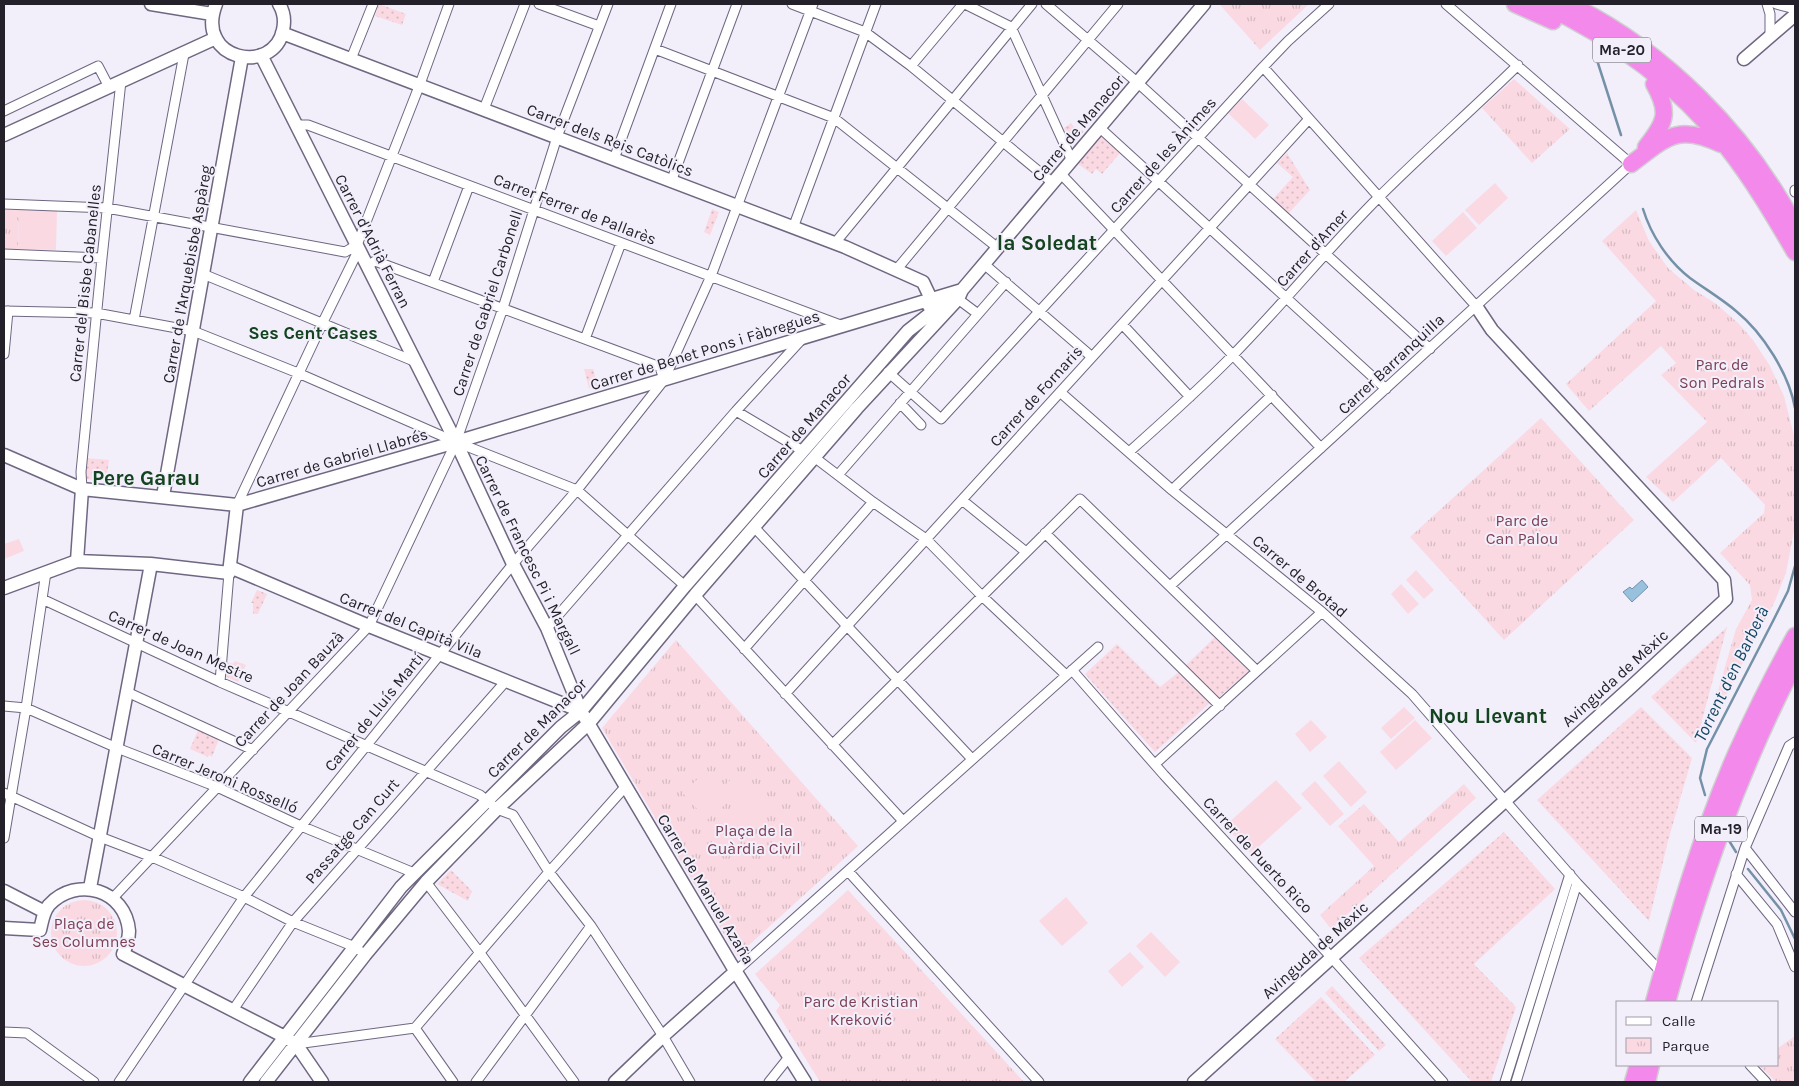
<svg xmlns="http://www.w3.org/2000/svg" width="1799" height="1086" viewBox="0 0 1799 1086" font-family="Karla,sans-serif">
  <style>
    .grass { fill: url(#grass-dots) }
    .park { fill: url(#park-tufts) }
    .garden { fill: #fad9e2 }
    .water { fill: #98c1de; stroke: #7591a8 }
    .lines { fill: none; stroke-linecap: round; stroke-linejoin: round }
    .stream { stroke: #7591a8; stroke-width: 2.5 }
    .street-casing { stroke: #6f6781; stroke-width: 11 }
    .secondary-casing { stroke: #6f6781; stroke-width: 15 }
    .highway-casing { stroke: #cfced0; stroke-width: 19 }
    .street { stroke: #fff; stroke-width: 9 }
    .secondary { stroke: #fff; stroke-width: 12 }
    .highway { stroke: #f489ec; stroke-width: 16 }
    .labels { text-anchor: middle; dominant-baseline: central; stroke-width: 4; stroke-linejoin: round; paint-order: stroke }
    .shield { fill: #f2effb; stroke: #625f69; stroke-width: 1 }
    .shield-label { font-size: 15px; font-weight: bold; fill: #24212b }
    .street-label { font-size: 16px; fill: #24212b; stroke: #f2effb }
    .park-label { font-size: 16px; fill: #7e3f54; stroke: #f2effb }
    .neighbourhood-label { font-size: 18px; font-weight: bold; fill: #13431f; stroke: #f2effb }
    .water-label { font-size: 18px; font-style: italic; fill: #154664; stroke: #f2effb }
    .district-label { font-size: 21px; font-weight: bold; fill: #13431f; stroke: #f2effb }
  </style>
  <defs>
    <pattern id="grass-dots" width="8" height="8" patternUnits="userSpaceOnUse" patternTransform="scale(1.25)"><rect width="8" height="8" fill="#fad9e2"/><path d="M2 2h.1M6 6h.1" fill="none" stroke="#d6bac2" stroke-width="1.8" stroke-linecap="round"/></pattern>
    <pattern id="park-tufts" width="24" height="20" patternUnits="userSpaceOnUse" patternTransform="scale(1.25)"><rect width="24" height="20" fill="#fad9e2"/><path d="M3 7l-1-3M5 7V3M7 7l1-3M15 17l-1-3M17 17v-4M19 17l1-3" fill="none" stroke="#d6bac2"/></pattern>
  </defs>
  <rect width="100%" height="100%" fill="#f2effb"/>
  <path class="grass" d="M379,4L406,14L402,25L375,16Z
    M1071,123L1074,127L1084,131L1073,143H1071L1064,128Z
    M1102,136L1121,152L1102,174L1096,169L1092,174L1078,164Z
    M1287,153L1310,190L1288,214L1272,200L1293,177L1277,163Z
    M712,209L719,212L710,235L704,232Z
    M584,369H593L598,386L589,388Z
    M86,458L109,460L106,481L84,479Z
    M257,590L267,594L258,614H253V603H251Z
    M1727,627L1696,743L1651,697Z
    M1215,637L1249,671L1218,698L1184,667Z
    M1117,644L1160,687L1180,671L1210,703L1155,752L1085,674Z
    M235,661L246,665L238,682L225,676L227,662L233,664Z
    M1641,707L1692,758L1668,841L1649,921L1537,800Z
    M198,730L219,739L212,757L209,755L208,757L190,749Z
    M1504,832L1555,889L1474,964L1516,1007L1491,1082H1472L1359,958Z
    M451,870L472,891L468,901L437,884Z
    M1332,986L1386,1045L1379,1051L1325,993Z
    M1321,997L1375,1055L1344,1082H1316L1275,1039Z"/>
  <path class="park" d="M1221,4H1309L1260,50L1221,6Z
    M1514,79L1570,129L1532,163L1482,108Z
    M4,210H19L18,249H4Z
    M1636,210L1649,241L1668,268L1694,290L1715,303L1738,323L1753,340L1770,366L1784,396L1794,436L1795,525L1786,573L1775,601L1712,722L1711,715L1736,629L1752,600L1750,585L1720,553L1764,513L1765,505L1721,458L1673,502L1646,477L1707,422L1661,375L1676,363L1661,346L1589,411L1566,384L1656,301L1602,241Z
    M1541,418L1634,520L1504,640L1410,537Z
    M676,640L858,846L737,956L602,728Z
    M1464,784L1476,798L1331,929L1320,915L1374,866L1338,826L1364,804L1399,842Z
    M848,890L1024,1082H820L776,1011L780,1005L755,974Z
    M51 933a33 33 0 1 1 66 0a33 33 0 1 1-66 0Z
    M1795,1036V1082H1776L1759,1065H1778V1048Z"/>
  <path class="garden" d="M1242,99L1269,125L1255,139L1228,113Z
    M1495,183L1508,198L1479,225L1465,210Z
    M19,210L57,211L56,250L18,249Z
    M1463,212L1477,228L1446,256L1432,241Z
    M19,539L24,551L4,559V544Z
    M1416,570L1434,590L1424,599L1406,580Z
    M1401,584L1419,604L1408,614L1391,594Z
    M1404,707L1415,718L1391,739L1381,728Z
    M1311,720L1327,737L1310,752L1295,734Z
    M1415,720L1432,738L1396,770L1380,752Z
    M1339,761L1367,792L1351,807L1323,776Z
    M740,771L772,806L756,822L723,787Z
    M705,772L730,800L707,820L683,793Z
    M1276,780L1302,808L1251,854L1225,826Z
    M1315,781L1344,814L1330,826L1301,794Z
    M738,809L755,828L736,846L718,827Z
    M1066,897L1088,923L1062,946L1039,921Z
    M1151,932L1180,962L1165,977L1136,946Z
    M1130,952L1144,967L1122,987L1108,971Z"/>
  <path class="water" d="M1642,580L1648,587L1632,602L1623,592L1630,587L1632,589Z"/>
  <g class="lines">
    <path class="stream" d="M1596,57L1621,135
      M1643,209C1651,235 1668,261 1690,278C1705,289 1722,299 1736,311C1763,333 1789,374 1795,408
      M1705,795L1700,778L1707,749L1773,621L1788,591L1795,566
      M1728,839L1736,852
      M1748,869L1781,910L1795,939"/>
    <g class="street-casing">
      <path id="street" d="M539,4L599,26
        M792,4L865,32L911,66L1053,183
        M965,4L1011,27L1072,161
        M1046,4L1138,83L1430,349
        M1767,4L1770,14V35
        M1776,4L1795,9
        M655,49L834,118L998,248
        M351,59L373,4
        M911,66L963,4
        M1263,67L1476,306
        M484,109L525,4
        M4,111L98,66L109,87
        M296,125H308L843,326
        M1100,128L1386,389
        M614,159L671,4
        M1061,174L1321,448
        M671,182L737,4
        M1795,190V192
        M4,204L107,208L345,252L357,245L420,84L449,4
        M793,228L876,4
        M835,243L1032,4
        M4,254L102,258
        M984,264L1092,357
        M367,266L375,261L660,367L664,380
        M897,269L1118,4
        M203,274L416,362
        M433,282L469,186
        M958,299L978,314
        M4,311L96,313L193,331L298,373L456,442L577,490L685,586
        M134,320L184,54
        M1122,324L1190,397
        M585,339L621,243
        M4,354L8,311
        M888,372L941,419L1263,67L1288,41L1329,4
        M1060,392L1172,490L1322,612L1412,694L1577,883L1516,1082
        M900,403L921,425
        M736,411L803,451
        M1129,452C1165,420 1201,388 1234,354C1284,303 1328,248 1378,198C1423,153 1472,110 1518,65
        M814,457L873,502L926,539L982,596L1066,675
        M838,475L1006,282
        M82,489L81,472L102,258L121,81
        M1172,490L1272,395
        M962,500L1026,552
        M237,505L322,324L359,249
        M754,527L972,759
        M1045,533L1220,706
        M1170,586L1631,164L1446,4
        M695,595L903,821
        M42,599L220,682L480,795L497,809L513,815L549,872L591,926L663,1036L690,1082
        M547,628L736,411L803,338
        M744,649L873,502
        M1072,670L1164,775L1331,957L1443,1082
        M220,682L229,573
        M127,692L253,750
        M785,694L1309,119
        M4,706L26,708L117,748L217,787L301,826L414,873
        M832,745L1080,499L1257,671
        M1155,764L1322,612
        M4,793L100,837L152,857L244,897L293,922L355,947L359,950
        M4,838L26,708L46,572
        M1745,848L1795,912
        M848,871L1039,1082
        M1736,874L1777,924L1795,967
        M426,882L480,953L574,1082
        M1577,883L1662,973
        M112,899L369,626L456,442L503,308L557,137L608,4
        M736,971L1098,647
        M1696,1002L1745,848L1789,746L1795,742
        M233,1010L293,922L506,681
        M415,1028L549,872L626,786
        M415,1028L453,1082
        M4,1032L27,1033L94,1082
        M296,1044L415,1028
        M1750,1065L1766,1082
        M119,1082L244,897L513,564L577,490L664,380L711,276L813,4
        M476,1082L591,926
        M769,1082L789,1057
        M1505,1082L1570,874"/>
    </g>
    <g class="secondary-casing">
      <path id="secondary" d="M151,4L212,14
        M216,4C194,61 274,76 283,30C285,21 284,12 279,4
        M282,33L845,247L923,282L931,299L929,306
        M261,55L456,442L513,564L547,628L581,711L731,964L805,1082
        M1744,59L1795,15
        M4,135L216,38
        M4,455L82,489
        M163,496L242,57
        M237,505L229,573L151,564L77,561L82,489L237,505L456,442L962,290
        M230,567L369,626L581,711
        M4,588L77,561
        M90,888L151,564
        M4,891L45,912
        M4,928L40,930C42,922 43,912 49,905C77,875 126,890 129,931C129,939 126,947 123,954L285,1037L296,1044L322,1082
        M250,1082L401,887L561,727L581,711L685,586L908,331L950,298
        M266,1082L365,955L426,882L497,809L589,723L695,595L857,408L958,299L962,290L1204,4
        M615,1082L663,1036L736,971
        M1194,1082L1632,686L1726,599L1724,580L1492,330L1476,306"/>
    </g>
    <g class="highway-casing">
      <path id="highway" d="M1515,4L1553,21
        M1541,4C1612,37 1678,85 1727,147C1753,180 1774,216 1795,252
        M1569,4C1663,49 1747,134 1795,226
        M1646,147C1666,122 1670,112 1654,84
        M1631,164C1666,138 1677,123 1721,144
        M1654,1002C1677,919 1701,834 1736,754C1754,714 1774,674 1795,636
        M1667,1002C1700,883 1738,773 1795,663
        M1633,1082L1638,1065
        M1647,1082L1651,1065"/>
    </g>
    <use href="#street" class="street"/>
    <use href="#secondary" class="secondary"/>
    <use href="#highway" class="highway"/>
  </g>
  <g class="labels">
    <g class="shield">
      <rect x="1593" y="37.5" width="58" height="25" rx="4"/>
      <rect x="1695" y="816.5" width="52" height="25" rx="4"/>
    </g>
    <g class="shield-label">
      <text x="1622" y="50">Ma-20</text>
      <text x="1721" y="829">Ma-19</text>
    </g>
    <g class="street-label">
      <text transform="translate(1078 128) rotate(-50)">Carrer de Manacor</text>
      <text transform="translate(610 140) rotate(21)">Carrer dels Reis Catòlics</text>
      <text transform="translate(1163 155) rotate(-48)">Carrer de les Ànimes</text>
      <text transform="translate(575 209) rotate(21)">Carrer Ferrer de Pallarès</text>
      <text transform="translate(373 241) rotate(63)">Carrer d'Adrià Ferran</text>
      <text transform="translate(1312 248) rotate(-48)">Carrer d'Amer</text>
      <text transform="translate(187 274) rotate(-80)">Carrer de l'Arquebisbe Aspàreg</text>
      <text transform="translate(85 283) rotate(-84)">Carrer del Bisbe Cabanelles</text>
      <text transform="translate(487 303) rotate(-72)">Carrer de Gabriel Carbonell</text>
      <text transform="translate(705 350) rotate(-17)">Carrer de Benet Pons i Fàbregues</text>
      <text transform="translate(1391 364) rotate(-43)">Carrer Barranquilla</text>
      <text transform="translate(1036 396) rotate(-48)">Carrer de Fornaris</text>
      <text transform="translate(804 426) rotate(-49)">Carrer de Manacor</text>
      <text transform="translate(342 458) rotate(-16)">Carrer de Gabriel Llabrés</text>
      <text transform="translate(528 555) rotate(64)">Carrer de Francesc Pi i Margall</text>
      <text transform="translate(1300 576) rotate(40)">Carrer de Brotad</text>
      <text transform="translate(411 625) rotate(22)">Carrer del Capità Vila</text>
      <text transform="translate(181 646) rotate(24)">Carrer de Joan Mestre</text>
      <text transform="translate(1615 678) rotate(-42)">Avinguda de Mèxic</text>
      <text transform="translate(289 689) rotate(-47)">Carrer de Joan Bauzà</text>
      <text transform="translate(374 712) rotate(-51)">Carrer de Lluís Martí</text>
      <text transform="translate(537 728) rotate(-45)">Carrer de Manacor</text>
      <text transform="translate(225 778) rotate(23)">Carrer Jeroni Rosselló</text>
      <text transform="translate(352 831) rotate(-49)">Passatge Can Curt</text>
      <text transform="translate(1258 855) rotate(47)">Carrer de Puerto Rico</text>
      <text transform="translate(706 889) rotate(59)">Carrer de Manuel Azaña</text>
      <text transform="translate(1315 950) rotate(-42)">Avinguda de Mèxic</text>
    </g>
    <g class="park-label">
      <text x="1722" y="364">Parc de<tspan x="1722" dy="18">Son Pedrals</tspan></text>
      <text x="1522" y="520">Parc de<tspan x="1522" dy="18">Can Palou</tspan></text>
      <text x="754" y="830">Plaça de la<tspan x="754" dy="18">Guàrdia Civil</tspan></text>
      <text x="84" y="923">Plaça de<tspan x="84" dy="18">Ses Columnes</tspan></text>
      <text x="861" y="1001">Parc de Kristian<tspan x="861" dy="18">Kreković</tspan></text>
    </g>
    <g class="neighbourhood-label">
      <text x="313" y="333">Ses Cent Cases</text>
    </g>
    <g class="water-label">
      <text transform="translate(1731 674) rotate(-64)">Torrent d'en Barberà</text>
    </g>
    <g class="district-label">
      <text x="1047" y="243">la Soledat</text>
      <text x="146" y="478">Pere Garau</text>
      <text x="1488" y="716">Nou Llevant</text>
    </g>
  </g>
  <rect width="1799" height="1086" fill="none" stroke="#24212b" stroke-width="10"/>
  <rect x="1616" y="1001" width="162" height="65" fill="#f2effb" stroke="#a09da8"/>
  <rect x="1626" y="1017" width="25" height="8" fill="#ffffff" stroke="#a09da8"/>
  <text x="1662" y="1026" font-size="15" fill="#24212b">Calle</text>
  <rect x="1626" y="1038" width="25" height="15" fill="url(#park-tufts)" stroke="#a09da8"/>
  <text x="1662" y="1051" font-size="15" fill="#24212b">Parque</text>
</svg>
